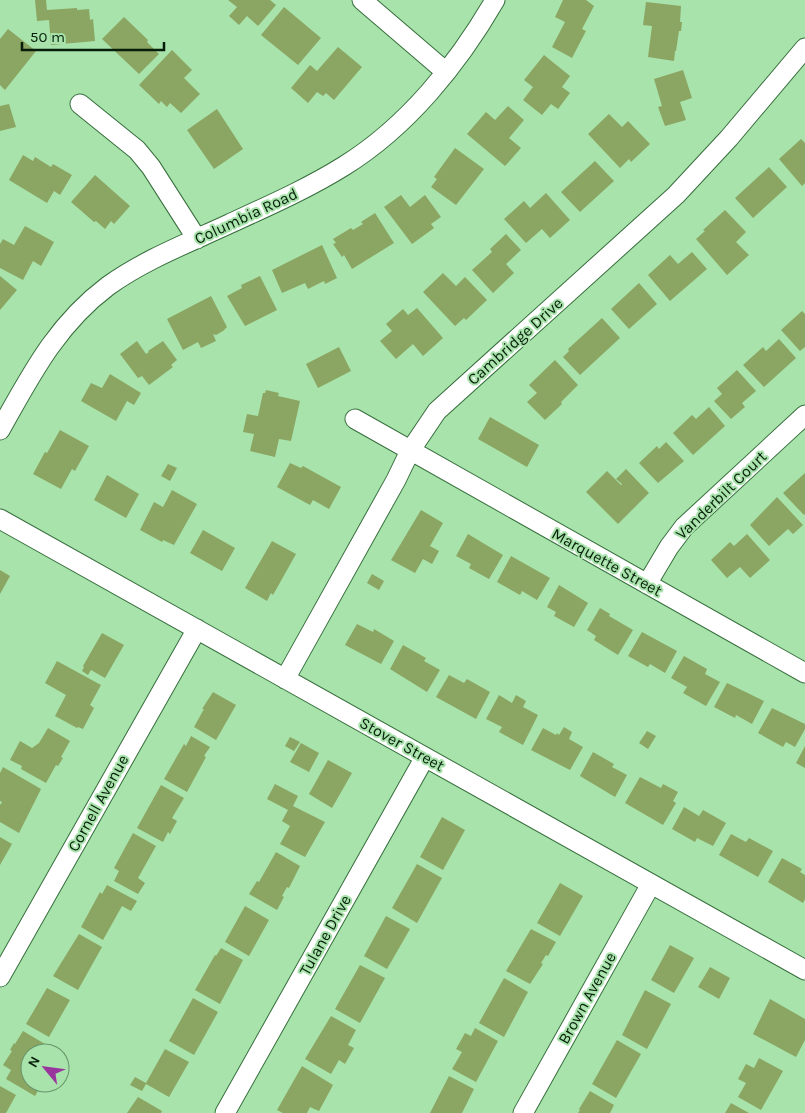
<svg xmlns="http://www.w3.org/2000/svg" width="805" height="1113" viewBox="0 0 805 1113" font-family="Karla,sans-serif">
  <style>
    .building { fill: #8ba562 }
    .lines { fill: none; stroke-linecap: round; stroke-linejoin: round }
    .street-casing { stroke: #376e3d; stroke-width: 21 }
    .street { stroke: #fff; stroke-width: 19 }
    .labels { text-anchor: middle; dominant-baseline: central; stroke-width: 4; stroke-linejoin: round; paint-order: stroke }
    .street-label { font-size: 16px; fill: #071f0a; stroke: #a8e3ab }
  </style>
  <rect width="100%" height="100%" fill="#a8e3ab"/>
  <path class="building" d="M35,0H46L47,10L77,8V10L89,9L90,20L93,19L95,41L51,45L49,20L37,21Z
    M228,0H270L276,5L258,26L247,16L239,25L229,16L237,7Z
    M563,0H586L594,6L582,29L586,31L572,58L552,47L565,22L555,17Z
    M646,2L681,6L680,22H682L681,31H679L676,51H675L674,61L648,57L652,26L643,25Z
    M284,7L321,38L298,65L261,35Z
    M124,17L148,40L147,42L159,54L139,74L102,39Z
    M8,29L36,51L5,90L0,85V39Z
    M338,47L362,67L334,100L326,93L323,96L317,92L308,103L291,88L310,65L317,71Z
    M172,50L192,70L184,78L200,94L181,113L170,103L167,107L161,101L159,104L139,85Z
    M544,55L570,76L562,87L570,93L558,109L551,104L542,115L523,100L533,87L524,80Z
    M683,70L692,98L680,102L686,120L665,126L658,107L662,106L654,79Z
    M9,104L16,127L0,131V106Z
    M508,106L524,120L509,138L521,148L505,166L467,134L486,112L495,120Z
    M217,109L243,149L214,169L187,130Z
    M609,114L622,127L628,121L650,144L631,162L629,159L620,168L588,134Z
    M801,139L805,143V183L802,186L779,159Z
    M455,148L484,169L456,205L431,187L437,179L434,177Z
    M23,155L33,161L35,157L51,167L53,164L72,175L60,195L54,191L47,203L9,180Z
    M595,161L614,181L580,212L561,192Z
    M769,167L787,187L753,218L735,198Z
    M95,175L130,206L114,224L111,221L105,229L96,221L94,222L71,202Z
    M546,193L570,220L550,238L542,229L526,243L504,219L524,201L530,208Z
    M401,195L410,207L425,195L441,217L431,224L434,228L412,244L384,207Z
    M725,210L746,232L736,242L749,255L727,275L696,239L705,231L703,230Z
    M375,213L394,243L352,269L344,255L342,257L333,244L336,243L333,239L351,228L353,230L363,224L361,222Z
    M25,226L54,242L41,266L33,261L23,280L0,268V244L3,239L14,245Z
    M506,234L521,250L506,264L514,273L493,293L472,270L492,252L490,249Z
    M322,245L337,278L325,284L324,281L308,289L305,283L282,293L272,270Z
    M692,252L707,269L670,301L648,275L670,255L678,264Z
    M443,273L456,286L465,277L487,300L466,320L464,318L455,326L423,292Z
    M0,276L17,290L0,310Z
    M260,276L277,310L245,326L227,296L242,288L241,285Z
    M639,283L657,304L629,329L611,309Z
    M211,296L227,327L223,331L216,335L213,334L216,341L201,348L198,342L183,350L167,319Z
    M417,308L443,338L423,356L413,344L396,359L380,341L392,331L386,324L403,309L408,315Z
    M802,311L805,314V347L800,351L781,330Z
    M602,318L620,338L580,375L563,357L569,351L568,349Z
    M779,339L796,358L764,387L743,365L763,347L766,351Z
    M137,341L146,354L149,352L148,351L163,341L177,360L171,365L173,367L149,385L142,376L138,378L120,354Z
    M339,347L351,371L318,388L306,364Z
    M555,360L578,385L561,402L562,404L545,420L527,402L537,393L529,385Z
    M737,370L756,391L742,403L745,407L731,419L714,401L722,394L717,388Z
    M110,374L141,393L134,405L127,401L116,421L81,401L91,383L102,388Z
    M266,390L279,393L278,396L300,401L291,441L279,439L275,457L250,451L254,434L243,432L247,414L258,416L263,393H265Z
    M709,407L725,426L693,455L673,433L692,415L696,419Z
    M490,417L539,445L527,467L478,439Z
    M60,430L89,446L75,471L72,469L61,489L33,474L45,452L47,453Z
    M666,442L684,461L658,483L639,463L657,446L659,449Z
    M290,463L301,468L303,466L341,487L329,509L313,500L310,505L277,487Z
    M168,464L177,468L170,481L161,476Z
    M626,469L649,493L618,524L586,492L607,471L621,485L622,484L616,479Z
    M805,473V514L804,515L783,493Z
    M107,475L139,494L126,518L94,500Z
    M172,490L197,504L174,545L163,540L162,542L140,530L154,502L163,507Z
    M777,497L803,525L793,534L788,529L769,546L750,525Z
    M421,510L443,523L430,546L439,551L432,564L423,559L415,573L391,560Z
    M203,530L235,548L222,571L190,553Z
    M468,534L503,555L489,579L469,568L471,564L456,556Z
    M747,534L770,560L750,578L740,567L727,578L711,560L730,542L734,546Z
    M272,541L296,554L273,595L271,593L267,601L245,588Z
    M511,556L550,578L537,600L522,591L520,595L497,582Z
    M0,570L10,576L0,594Z
    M372,574L384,581L379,590L367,583Z
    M559,585L588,603L574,627L554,616L556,612L547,607Z
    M600,608L610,614L609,616L633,630L618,655L594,640L596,636L587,630Z
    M357,624L373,632L374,629L394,641L381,664L345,645Z
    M642,632L677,651L665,673L650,664L648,667L628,656Z
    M102,633L124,645L105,678L91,670L88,675L82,671L84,667L83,666Z
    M403,645L426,658L424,661L440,670L427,692L390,669Z
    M684,656L707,669L705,674L720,682L706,706L683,693L687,687L671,678Z
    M57,661L101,685L90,705L94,708L83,729L78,727L77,728L55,716L66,695L45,683Z
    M449,675L464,683L467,679L490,692L476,719L436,697Z
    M727,683L764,701L752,724L736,715L735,718L714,707Z
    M213,692L236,705L216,740L194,727L204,709H202Z
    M499,695L512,703L516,695L526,701L523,707L538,715L523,745L499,732L502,727L486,719Z
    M772,708L805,724V729L795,747L786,742L783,747L758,733Z
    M564,727L572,732L569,739L583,747L570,770L531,750L543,728L556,735L557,733L559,735Z
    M48,728L70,741L61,757L63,758L58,766L56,765L46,783L21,769L22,766L10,760L20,741L32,748L39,743Z
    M647,731L656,736L648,749L639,743Z
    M191,736L210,747L204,756L206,757L187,792L164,779L184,744L186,746Z
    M290,737L300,742L294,751L285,746Z
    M301,743L319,753L309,772L290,762Z
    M805,746V768L796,763Z
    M593,752L614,764L612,767L627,775L615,797L580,776Z
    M328,760L352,773L332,808L309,794Z
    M3,767L41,789L19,833L0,822V805L2,802L0,801V773Z
    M640,777L661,788L663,784L678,792L673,801L676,803L663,825L625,803Z
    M275,784L298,796L293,806L325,822L305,857L280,844L290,826L282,821L288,810L267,799Z
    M161,785L184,798L172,818L177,821L170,834L168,832L163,842L137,828Z
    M684,807L699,816L703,810L726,823L713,846L697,838L695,842L672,829Z
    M442,817L465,830L443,870L420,857Z
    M133,833L156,846L138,878L145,883L138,894L114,881L119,871L114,868Z
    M731,834L746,842L749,838L773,851L758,877L719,855Z
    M0,837L12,844L0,865Z
    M276,852L300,866L289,888L287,887L282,896L284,897L277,910L249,894L257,881L259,882Z
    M782,858L802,869L800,872L805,875V899L803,903L768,882Z
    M417,864L442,878L417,923L392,908Z
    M560,883L583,896L560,936L537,923Z
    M107,885L137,901L131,911L122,906L103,940L81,927L100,892L102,894Z
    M245,906L269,920L249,956L225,942Z
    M386,916L410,929L387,969L364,956Z
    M531,929L556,942L548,956L546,955L541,963L543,964L530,984L506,971Z
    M79,934L102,947L78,990L53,976Z
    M670,945L694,958L674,993L651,980Z
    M221,948L243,960L220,1004L195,990L215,955L216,956Z
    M360,965L385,978L360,1023L335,1009Z
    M710,967L730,978L719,999L698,987Z
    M504,978L528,992L504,1037L479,1023Z
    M47,988L70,1000L49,1037L26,1024Z
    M645,990L671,1004L647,1049L622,1035Z
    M193,998L218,1012L194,1055L169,1041Z
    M770,999L805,1019V1040L796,1057L753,1034Z
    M331,1016L356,1030L348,1045L354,1048L345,1064L339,1060L331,1074L305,1059Z
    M475,1028L498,1041L476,1082L452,1069L462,1052L456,1049L465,1033L471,1036Z
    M23,1031L45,1044L40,1053H30V1074L28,1076L30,1077V1083H37L41,1085L35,1096L6,1079L11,1070L3,1065L12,1051L10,1050L14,1043L15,1044Z
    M617,1040L641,1054L616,1098L592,1084Z
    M165,1049L189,1062L169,1097L146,1084L142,1091L130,1085L135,1077L146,1083Z
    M759,1058L783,1071L761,1110L738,1097L746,1083L738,1079L746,1064L754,1068Z
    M302,1066L333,1085L319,1111L310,1107L307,1113H283L277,1110Z
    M449,1076L474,1089L462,1113H430Z
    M0,1086L16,1095L6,1113H0Z
    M590,1091L614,1105L610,1113H578L580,1110L579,1109Z
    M138,1097L162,1111L161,1113H127Z
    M731,1103L749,1113H725Z"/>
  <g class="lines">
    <g class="street-casing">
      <path id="street" d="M362,0L446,72
        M80,104L137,150L151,167L197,239
        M355,419L805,673
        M0,430C31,375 56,325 108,286C144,260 188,243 229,224C268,206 307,189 344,166C407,127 458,64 495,0
        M0,519L805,970
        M647,584L669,547L684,527L805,415
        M285,679L396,480L410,451L437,411L676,195L729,138L805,48
        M0,977L197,629
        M225,1113L425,757
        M523,1113L651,884"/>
    </g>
    <use href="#street" class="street"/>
  </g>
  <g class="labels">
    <g class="street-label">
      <text transform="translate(246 216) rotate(-25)">Columbia Road</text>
      <text transform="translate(515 341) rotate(-42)">Cambridge Drive</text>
      <text transform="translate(721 495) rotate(-44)">Vanderbilt Court</text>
      <text transform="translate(607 562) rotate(29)">Marquette Street</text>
      <text transform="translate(402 744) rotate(29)">Stover Street</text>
      <text transform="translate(98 803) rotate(-61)">Cornell Avenue</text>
      <text transform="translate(325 935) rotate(-61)">Tulane Drive</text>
      <text transform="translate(587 998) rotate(-61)">Brown Avenue</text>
    </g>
  </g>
  <g transform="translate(45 1068) rotate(299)"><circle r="24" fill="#a8e3ab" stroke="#68956b"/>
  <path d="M0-4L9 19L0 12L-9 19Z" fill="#99369d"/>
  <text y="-8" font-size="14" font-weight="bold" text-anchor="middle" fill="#071f0a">N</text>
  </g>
  <path d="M22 42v8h142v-8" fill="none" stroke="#071f0a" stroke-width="2.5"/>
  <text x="30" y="42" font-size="15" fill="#071f0a" stroke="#a8e3ab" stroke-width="4" paint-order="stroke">50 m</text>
</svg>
